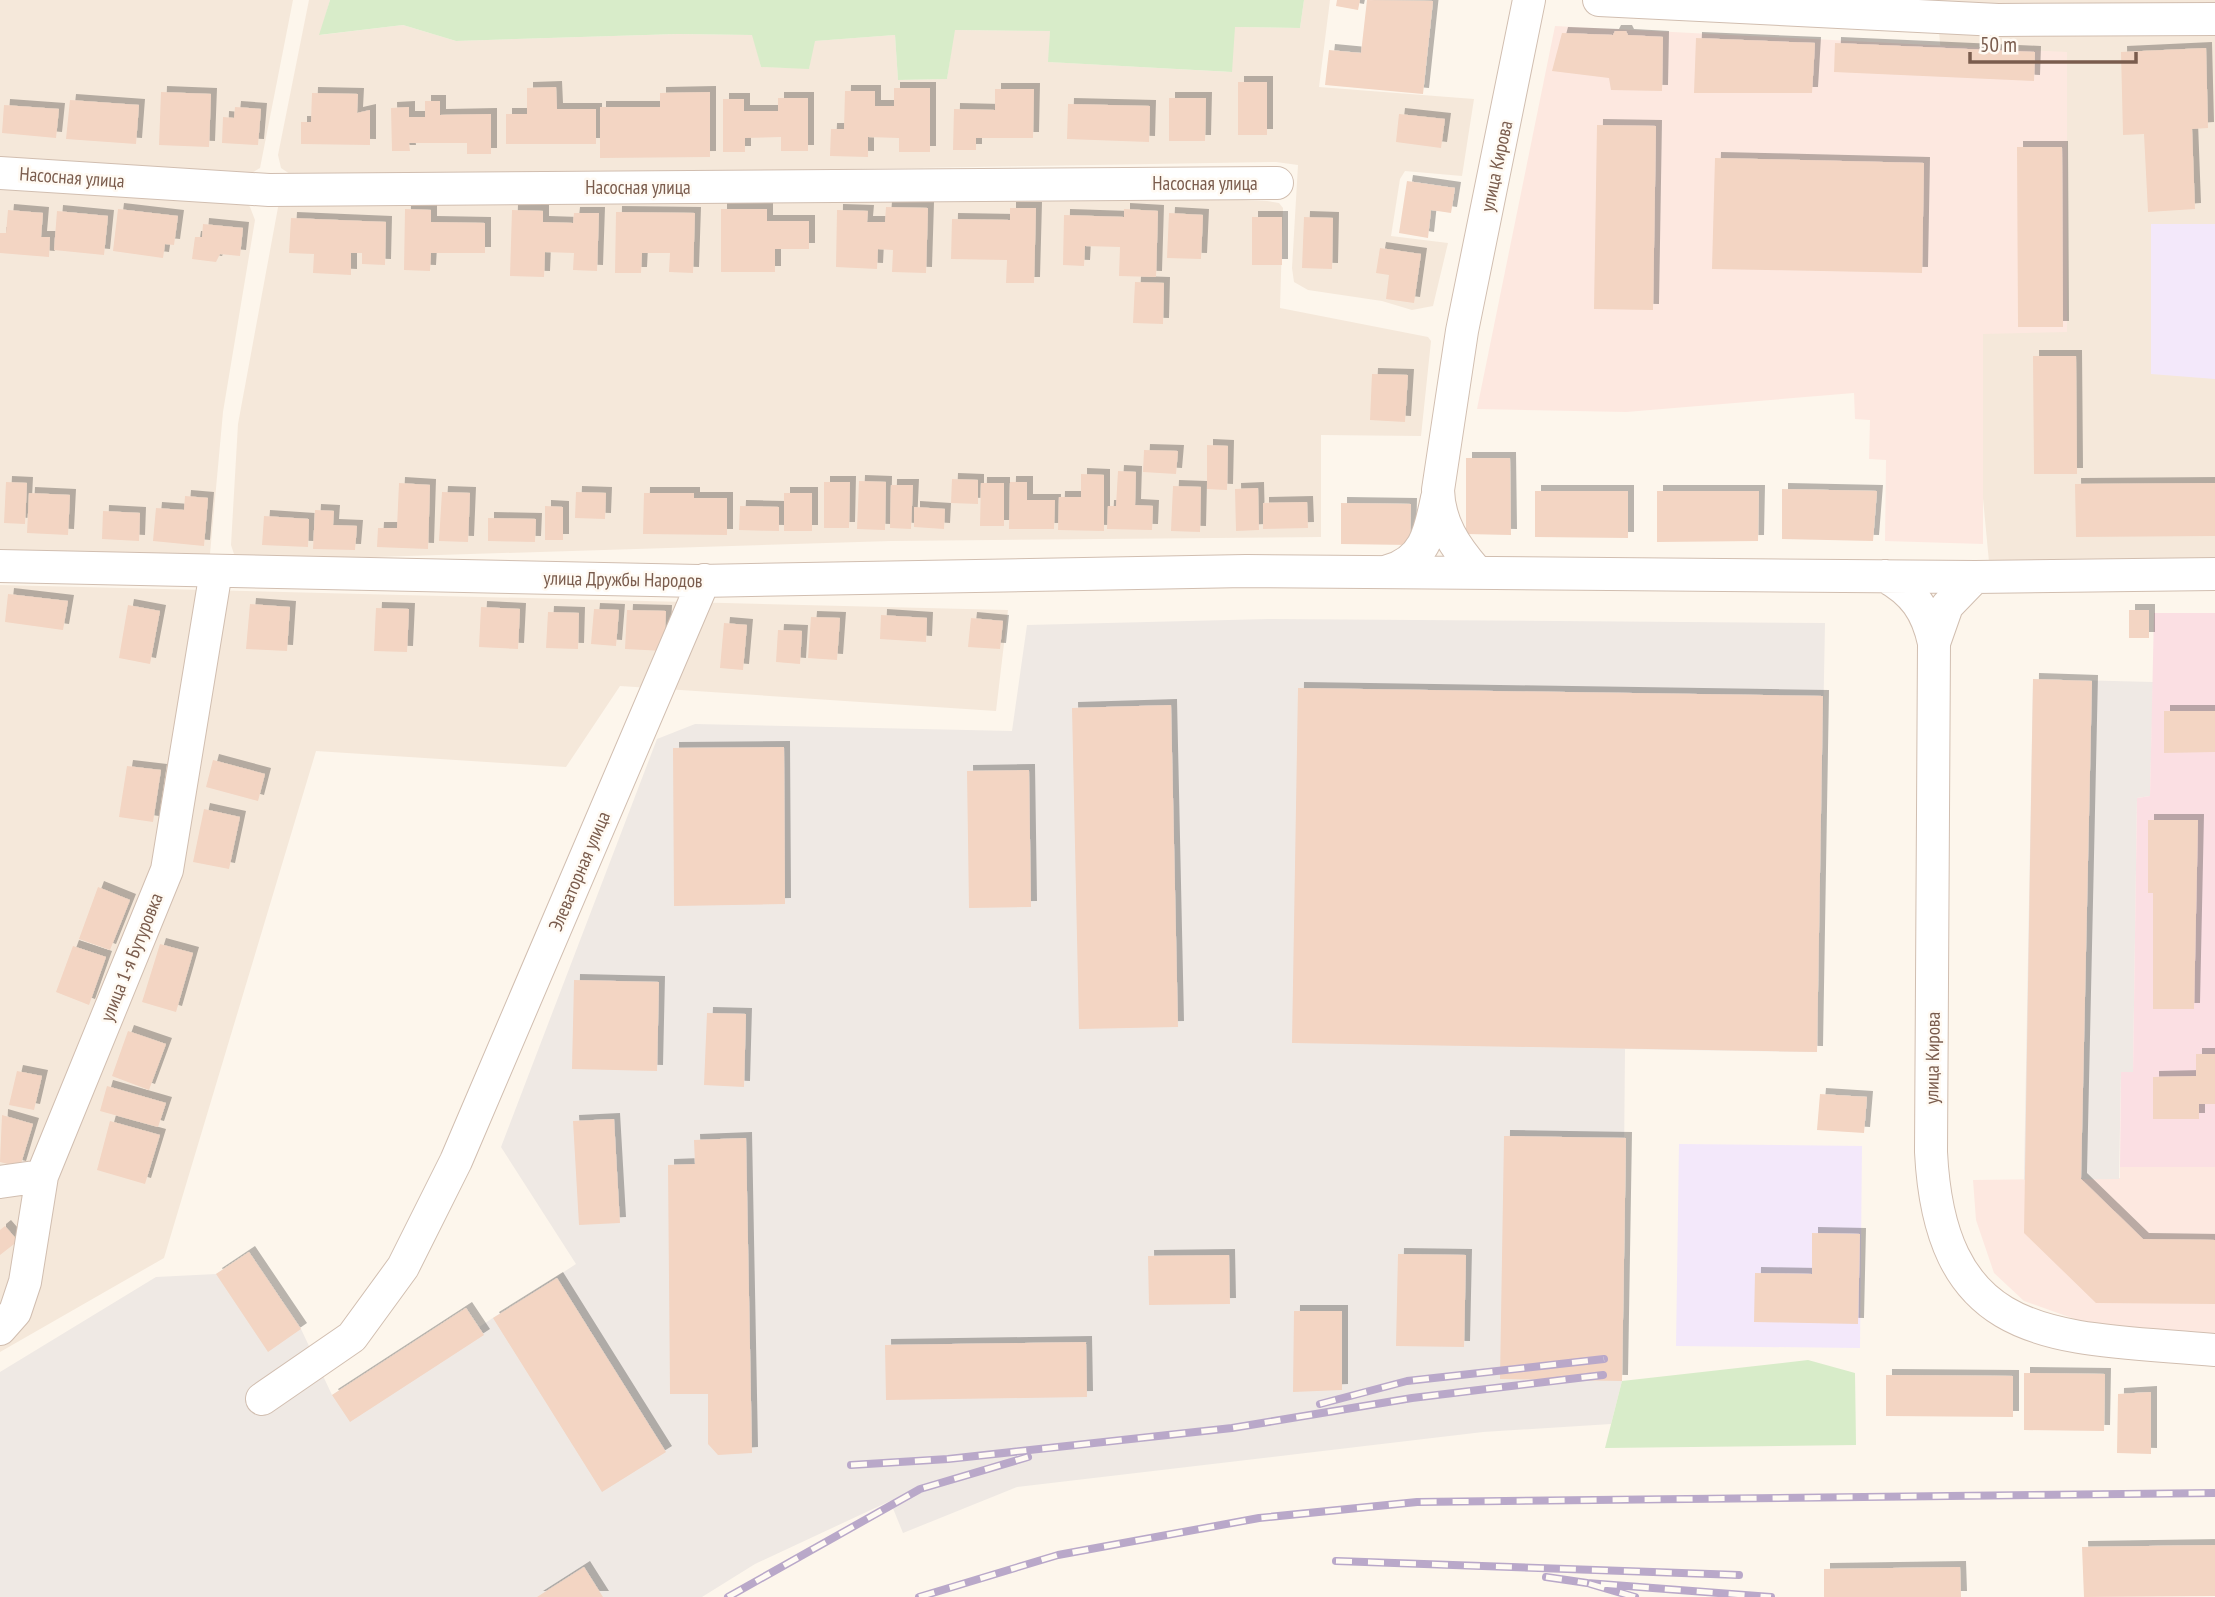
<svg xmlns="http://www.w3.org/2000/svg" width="2215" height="1597" viewBox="0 0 2215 1597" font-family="'PT Sans Narrow',sans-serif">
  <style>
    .residential { fill: #f5e8da }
    .commercial { fill: #fde8e0 }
    .industrial { fill: #efe9e4 }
    .education { fill: #f3e8fa }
    .medical { fill: #fbdfe3 }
    .green { fill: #d8ecc9 }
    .building { fill: #f3d5c3; filter: url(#shadow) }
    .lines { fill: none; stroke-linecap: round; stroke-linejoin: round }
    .minor-casing { stroke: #d1beb0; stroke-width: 34 }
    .minor { stroke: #fff; stroke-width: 32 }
    .rail-casing { stroke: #b9a8c9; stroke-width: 8 }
    .rail { stroke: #fffaf3; stroke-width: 5; stroke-dasharray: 16; stroke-linecap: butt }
    .labels { text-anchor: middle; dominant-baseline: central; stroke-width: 5; stroke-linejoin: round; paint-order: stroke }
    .street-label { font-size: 19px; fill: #7a5c4d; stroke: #fffaf3 }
  </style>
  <defs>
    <filter id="shadow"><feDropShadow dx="6" dy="-6" stdDeviation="0" flood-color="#0004"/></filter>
  </defs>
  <rect width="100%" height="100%" fill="#fdf6ec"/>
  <path class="residential" d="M0,0H293L260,168L250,174L0,160Z
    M309,0H330L320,35L403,25L456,41L678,34L753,35L761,67L809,68L814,41L895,35L898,80L947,79L954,30L1050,31L1049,62L1231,72L1234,27L1300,28L1304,0H1330L1319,87L1474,99L1462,176L1405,171L1400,179L1391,236L1448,243L1433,306L1412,310L1382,301L1308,290L1294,282L1292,268L1298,165L1276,162L296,178L281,168L278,155Z
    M1936,0H2215V561L1989,562Z
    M0,183L240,196L250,207L255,220L223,412L210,554L201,561L0,557Z
    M1217,199L1267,201L1279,203L1283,208L1280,308L1428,337L1431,341L1421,436L1321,435V537L891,541L376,557L248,560L235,557L231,545L238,424L279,202Z
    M0,585L1008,610L996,711L620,686L566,767L316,751L164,1258L0,1352Z"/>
  <path class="commercial" d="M1555,26L2067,52V332L1983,334V544L1885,541L1886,460L1869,459L1870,420L1855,419L1854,393L1626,412L1477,409Z
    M2120,1167H2215V1337L2083,1322L2024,1301L1994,1273L1976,1220L1973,1180L2120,1178Z"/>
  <path class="industrial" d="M1269,619L1825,623L1817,1052L1625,1049L1622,1381L1611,1424L1483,1432L1017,1487L903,1533L890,1501L755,1564L702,1597H0V1372L156,1277L216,1274L249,1252L301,1329L332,1395L466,1308L479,1327L576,1264L501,1147L657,739L695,724L1012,731L1027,625Z
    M2033,679L2153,682L2150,796L2137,798L2133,1072L2121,1073L2119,1179L2024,1180Z"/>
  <path class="education" d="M2151,224H2215V379L2151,374Z
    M1679,1144L1862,1146L1860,1348L1676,1346Z"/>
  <path class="medical" d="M2154,613H2215V1167H2120L2121,1072H2133L2137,798L2150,796Z"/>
  <path class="green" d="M330,0H1304L1300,28L1235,27L1232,72L1048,62L1050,31L955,30L947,79L898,80L895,35L815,41L809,69L761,67L752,35L678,34L456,41L403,25L319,35Z
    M1808,1360L1855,1373L1856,1445L1605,1448L1622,1381Z"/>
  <path class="building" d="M1337,0H1360L1358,10L1336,6Z
    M1367,0L1433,1L1423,94L1325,85L1329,50L1361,53Z
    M1615,31H1626L1628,35L1663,37L1662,91L1611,90L1609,78L1552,71L1562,33L1613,35Z
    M1696,38L1815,43L1812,93H1694Z
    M1835,43L2035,52L2034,81L1834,72Z
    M2206,48L2208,128L2192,129L2195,209L2148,212L2144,134L2123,135L2121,52Z
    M1238,82H1267V135H1238Z
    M556,87L557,109H596V144H506V114H527V88Z
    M894,88H930V152H899V138L868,137V157L830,156L831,129H844L845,91H875V106H894Z
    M995,89H1034L1033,138H976V150H953L954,109L995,110Z
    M161,92L211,94L209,147L159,145Z
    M710,92V157L600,158V107H660V93Z
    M312,93L358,94L357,113L370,110V145L301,144V122H311Z
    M778,98H808V151H781V137L745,138V152H723V99H744V111H778Z
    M1169,98H1206L1205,141H1169Z
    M70,100L139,105L136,144L66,139Z
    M425,101H440V115L491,114V154H467V143H409L410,151H392L391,108L409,107V117H425Z
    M1068,104L1150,106L1149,142L1067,139Z
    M4,105L59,109L56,138L2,133Z
    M235,107L261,109L258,145L222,143L223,117L234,118Z
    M1399,114L1445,119L1441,148L1396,142Z
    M1597,125L1656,126L1653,310L1594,309Z
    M2017,147H2062L2063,327H2018Z
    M1715,158L1924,163L1922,273L1712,269Z
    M1407,181L1455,188L1451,213L1431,210L1428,238L1399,233Z
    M886,207L928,208L926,273L892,272L893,250L878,249L877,269L836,267L837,210L868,211L867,222H885Z
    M1010,208H1036L1034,283H1006L1007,260L951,259L952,219L1010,220Z
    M118,209L178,216L174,245L165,244L163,258L113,251Z
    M405,209L431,210V222L485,223V253H431L430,271L404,270Z
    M721,209H767V221H809V249H775V272H721Z
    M1124,209L1158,211L1156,277L1119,276L1120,247L1085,246L1084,266L1063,265L1064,215L1124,217Z
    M8,210L43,213L41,237H50L49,257L0,253V233H6Z
    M512,210L543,211V222L573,223L574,213H599L597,271L573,270L574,253L545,252L544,277L510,276Z
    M57,211L108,216L104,255L54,250Z
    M616,212L695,213L693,273L669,272L670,253H642L641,273H615Z
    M1169,213L1203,215L1201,259L1167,258Z
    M1252,217H1282V265H1252Z
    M1304,217L1333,218L1332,269L1302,268Z
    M291,218L386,222L385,265L362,264V253H351V275L313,273L314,254L289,253Z
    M203,224L243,228L240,256L220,254L216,262L192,259L195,237H202Z
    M1380,248L1421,254L1414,303L1386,299L1389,275L1376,273Z
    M1135,282L1164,283L1163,324L1133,323Z
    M2033,356H2076L2077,474H2034Z
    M1372,374L1408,375L1405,422L1370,420Z
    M1207,445L1228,446L1227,490L1207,489Z
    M1144,450L1178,451L1176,474L1143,472Z
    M1466,458H1510L1511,535L1466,534Z
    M1118,471L1136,472L1135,505L1153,506L1152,530L1107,529L1108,506H1116Z
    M1081,474L1104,475V531L1058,530L1059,497H1081Z
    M952,479L978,480V504L951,503Z
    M859,481L886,482L885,530L857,529Z
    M6,482L27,483L25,524L4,523Z
    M824,482H850L849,528H824Z
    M1010,482H1027V500H1055L1054,529H1009Z
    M399,483L430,485L428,549L377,547L378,528H397Z
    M981,483H1004V526H980Z
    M2215,483V536L2076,537L2075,484Z
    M891,485H913L911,529L890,528Z
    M1173,486L1201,487L1200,532L1171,531Z
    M1258,488L1259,530L1236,531L1235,489Z
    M1782,489L1877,491L1873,541L1782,539Z
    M1535,491H1628V538L1535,537Z
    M1657,491H1759L1758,541L1657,542Z
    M442,492L470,493L468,542L439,541Z
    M576,492L606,493L605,519L575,518Z
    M29,493L70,495L68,535L27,533Z
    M644,493H694V498H727V535L643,534Z
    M784,493H812V531H784Z
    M185,496L208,498L204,546L153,541L156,508L184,510Z
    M1307,502L1308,528L1263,529V503Z
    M1341,503L1411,504L1410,545L1341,544Z
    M545,506L563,507V540H545Z
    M740,506L779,507V531L739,530Z
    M914,507L945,509L944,529L914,527Z
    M315,510L334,511L333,525L357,526L355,550L313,549Z
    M103,511L140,513L139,541L102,539Z
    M264,516L309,519L308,547L262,545Z
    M488,518L536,519L535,542L488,541Z
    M8,594L68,601L63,630L5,622Z
    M250,604L290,607L287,651L246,649Z
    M128,605L160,611L150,664L119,658Z
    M481,607L520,609L518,649L479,647Z
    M376,608L409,609L407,652L374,651Z
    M594,609L619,610L616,646L591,644Z
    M627,610L666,611L664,651L625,649Z
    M2129,610H2149V638H2129Z
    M548,612L579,613L578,649L546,648Z
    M881,615L927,618L926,642L880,639Z
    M811,617L840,618L837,660L808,658Z
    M971,618L1003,621L1000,649L968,647Z
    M724,623L747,625L743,670L720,668Z
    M778,630L802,631L800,664L776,662Z
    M2033,679L2092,681L2081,1179L2143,1239L2215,1240V1304L2096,1303L2024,1233Z
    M1298,688L1823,696L1817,1052L1292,1043Z
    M1171,705L1178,1027L1079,1029L1072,708Z
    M2164,711H2215V752L2164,753Z
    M784,747L785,904L674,906L673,748Z
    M213,760L265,774L258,801L206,787Z
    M127,766L161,770L153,822L119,817Z
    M1029,770L1031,907L969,908L967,771Z
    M204,809L240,817L229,869L193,862Z
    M2148,820H2198L2194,1009H2153V893H2148Z
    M98,887L130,900L110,950L79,939Z
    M160,944L193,953L176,1012L142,1002Z
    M73,946L106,957L89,1005L56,992Z
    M574,980L659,982L657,1071L572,1069Z
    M707,1013L746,1014L744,1087L704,1085Z
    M128,1031L166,1044L149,1090L112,1076Z
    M2196,1054H2215V1104H2199V1119H2153V1077L2196,1076Z
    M17,1071L42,1076L34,1110L9,1105Z
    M107,1086L166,1103L158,1127L100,1111Z
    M1820,1094L1867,1097L1864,1133L1817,1130Z
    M2,1115L33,1124L20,1167L0,1162Z
    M614,1119L620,1223L579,1225L573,1121Z
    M110,1121L160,1135L145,1184L97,1170Z
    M1504,1136L1626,1138L1622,1381L1500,1379Z
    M746,1138L752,1453L718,1455L708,1444V1394H670L668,1165L695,1164L694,1140Z
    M5,1226L18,1241L0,1255V1230Z
    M1812,1233L1860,1234L1858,1324L1754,1322L1755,1273L1812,1274Z
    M249,1252L301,1329L268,1352L216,1274Z
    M1398,1254L1466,1255L1464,1347L1396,1346Z
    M1229,1255L1230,1304L1149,1305L1148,1256Z
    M557,1278L666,1452L602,1492L493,1318Z
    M466,1308L484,1335L350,1422L332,1395Z
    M1294,1311H1342V1390L1293,1392Z
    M1086,1342L1087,1397L886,1400L885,1345Z
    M2024,1373L2105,1374L2104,1431L2024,1430Z
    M1886,1375L2013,1376V1417L1886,1416Z
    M2151,1392V1454L2117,1453L2118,1394Z
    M2215,1545V1596L2084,1597L2082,1547Z
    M584,1567L603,1597H537Z
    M1960,1567L1961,1597H1824V1569Z"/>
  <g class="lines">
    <g class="minor-casing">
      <path id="minor" d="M1599,0L1998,20L2215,19
        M0,173L269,190L1277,183
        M0,566L699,581L1246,571L1975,577L2215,574
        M1388,571C1425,561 1430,532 1437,498
        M1476,571C1455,547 1439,523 1438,490L1462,331L1529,0
        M1885,576C1914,592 1927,611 1934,643
        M1975,577L1947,606L1934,643L1931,1152C1941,1348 2058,1336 2215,1350
        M0,1182L42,1176
        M0,1329L15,1312L25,1282L42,1176L167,870L216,571
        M262,1399L352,1337L403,1267L456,1161L704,580"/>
    </g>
    <use href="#minor" class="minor"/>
    <g class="rail-casing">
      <path id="rail" d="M1320,1404L1407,1381L1604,1359
        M851,1465L948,1459L1232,1428L1412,1398L1603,1375
        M1336,1561L1739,1575
        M1546,1577L1587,1583
        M728,1597L920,1489L1028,1457
        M919,1597L1058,1555L1259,1518L1417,1502L2215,1493
        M1635,1597L1587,1583L1771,1597"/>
    </g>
    <use href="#rail" class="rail"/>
  </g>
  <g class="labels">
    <g class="street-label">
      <text transform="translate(1496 166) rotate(-78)">улица Кирова</text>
      <text transform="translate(72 177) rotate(4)">Насосная улица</text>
      <text x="1205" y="183">Насосная улица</text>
      <text x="638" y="187">Насосная улица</text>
      <text transform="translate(623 579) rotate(1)">улица Дружбы Народов</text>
      <text transform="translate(579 871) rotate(-67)">Элеваторная улица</text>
      <text transform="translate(131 957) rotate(-68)">улица 1-я Бутуровка</text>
      <text transform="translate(1932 1058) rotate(-89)">улица Кирова</text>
    </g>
  </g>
  <path d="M1970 52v10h166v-10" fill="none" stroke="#7a5c4d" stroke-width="3.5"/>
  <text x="1980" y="52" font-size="21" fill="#7a5c4d" stroke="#fffaf3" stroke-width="5" paint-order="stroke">50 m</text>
</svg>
